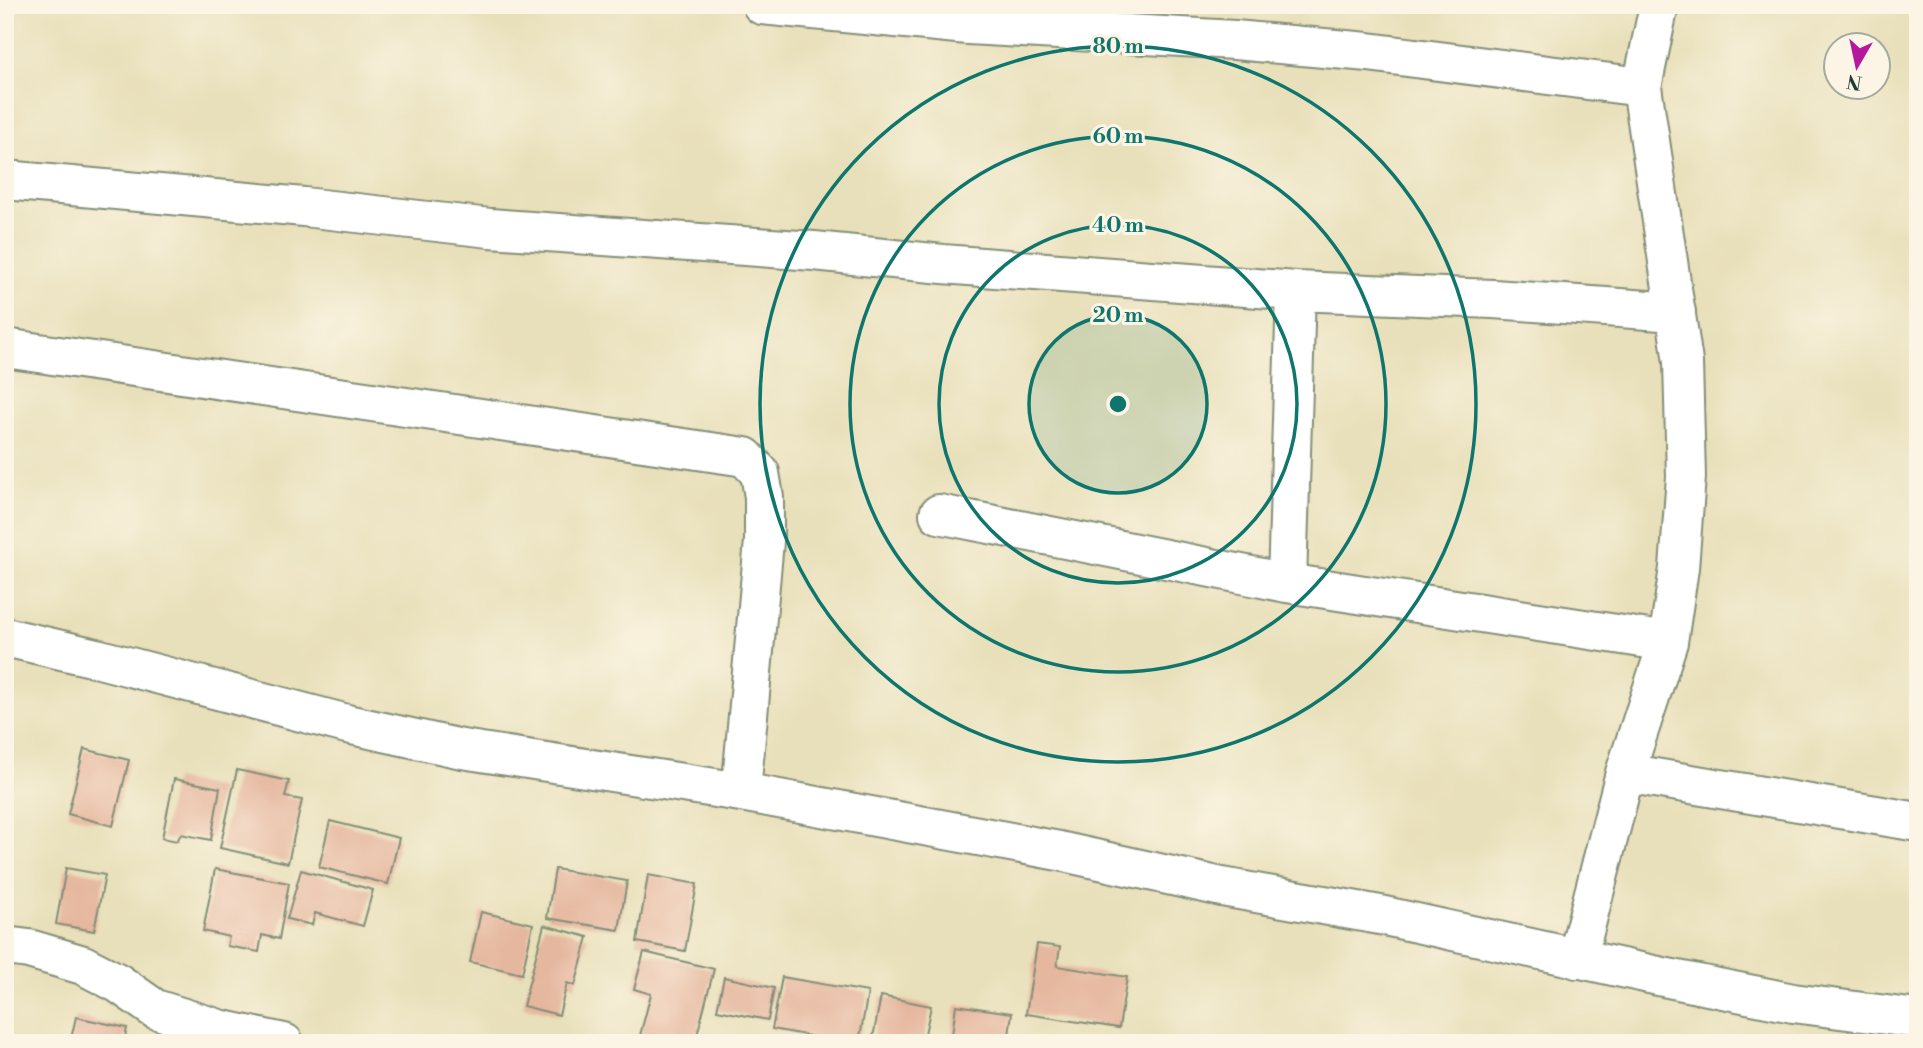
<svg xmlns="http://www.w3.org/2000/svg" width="1923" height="1048" viewBox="0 0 1923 1048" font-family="'Libre Bodoni',serif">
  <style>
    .building { fill: #e6b79f }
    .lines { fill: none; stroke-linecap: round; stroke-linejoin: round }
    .minor-casing { stroke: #848e77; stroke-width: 42 }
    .minor { stroke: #fff; stroke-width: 38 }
    .ring { fill: none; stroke: #0f766e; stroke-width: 3.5 }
    .centre { fill: #0f766e; stroke: #fcf5e5; stroke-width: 3.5 }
    .ring-label { font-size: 21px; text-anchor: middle; font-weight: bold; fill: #0f766e; stroke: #fcf5e5; stroke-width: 6; stroke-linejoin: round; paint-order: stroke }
  </style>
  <rect width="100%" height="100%" fill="#fcf5e5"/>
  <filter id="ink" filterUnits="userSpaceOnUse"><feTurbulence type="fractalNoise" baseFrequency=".0143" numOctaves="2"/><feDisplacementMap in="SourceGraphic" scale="14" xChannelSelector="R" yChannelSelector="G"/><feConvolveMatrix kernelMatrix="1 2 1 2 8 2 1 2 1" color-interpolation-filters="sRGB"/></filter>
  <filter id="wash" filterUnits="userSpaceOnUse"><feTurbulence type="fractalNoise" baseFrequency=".00686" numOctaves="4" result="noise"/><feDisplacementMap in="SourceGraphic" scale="28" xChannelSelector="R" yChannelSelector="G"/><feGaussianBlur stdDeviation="1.57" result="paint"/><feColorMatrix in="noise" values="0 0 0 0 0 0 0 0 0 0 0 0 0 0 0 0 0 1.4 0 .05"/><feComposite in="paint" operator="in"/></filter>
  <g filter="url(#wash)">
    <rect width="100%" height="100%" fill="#e8e0ba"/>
    <g id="blocks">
      <path class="building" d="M84,749L129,760L113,826L68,814Z
        M237,770L289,781L285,797L302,800L288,863L220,848Z
        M174,779L220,788L211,840L181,834L177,841L162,838Z
        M330,821L399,838L388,884L319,867Z
        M66,868L105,875L94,931L56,924Z
        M215,869L289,883L279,939L262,935L259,952L227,946L229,937L203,931Z
        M555,869L627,881L619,930L547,918Z
        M301,870L373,890L363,926L315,913L312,925L287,919Z
        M648,875L697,884L685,951L637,942Z
        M481,912L533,924L522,974L470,962Z
        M544,925L588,937L575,986L567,983L559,1015L523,1006Z
        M1037,944L1060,947L1057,966L1127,977L1119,1028L1026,1014Z
        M644,952L714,969L695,1043H638L651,994L634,989Z
        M724,977L774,988L768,1020L717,1010Z
        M782,977L868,992L859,1043H848L772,1029Z
        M881,996L931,1006L923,1043H872Z
        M956,1005L1012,1013L1008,1043H951Z
        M76,1017L127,1028L124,1043H70Z"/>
    </g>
  </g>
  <g filter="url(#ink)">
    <use href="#blocks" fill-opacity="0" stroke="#848e77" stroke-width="2"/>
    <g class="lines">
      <g class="minor-casing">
        <path id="minor" d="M762,5L968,25L1235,40L1368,52L1642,87
          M5,180L304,207L490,228L814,251L943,264L1296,291L1493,299L1676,312
          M5,348L745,457L760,473L764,497V541L741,792
          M939,514L1287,583L1668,642
          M1287,583L1296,291
          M5,637L96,658L347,724L462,749L741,792L1059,851L1222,887L1380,915L1663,977L1793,1003L1918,1019
          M1625,773L1918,822
          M5,946L29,949L83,965L118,983L155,1009L219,1029L284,1043
          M1577,959L1625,773L1668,642L1679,568L1686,477L1683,362L1642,87L1659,5"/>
      </g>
      <use href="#minor" class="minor"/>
    </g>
  </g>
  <circle cx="1118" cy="404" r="89" fill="#0f766e" fill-opacity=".12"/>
  <g class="ring">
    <circle cx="1118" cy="404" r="89"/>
    <circle cx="1118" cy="404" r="179"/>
    <circle cx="1118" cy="404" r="268"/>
    <circle cx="1118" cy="404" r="358"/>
  </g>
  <circle cx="1118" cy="404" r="10" class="centre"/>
  <g class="ring-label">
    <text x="1118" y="53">80 m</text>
    <text x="1118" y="143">60 m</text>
    <text x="1118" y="232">40 m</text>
    <text x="1118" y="322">20 m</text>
  </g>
  <rect width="1923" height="1048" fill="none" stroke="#fcf5e5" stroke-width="28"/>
  <g transform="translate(1857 66) rotate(189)"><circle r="33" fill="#fcf5e5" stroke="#a4ab9e" stroke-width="2"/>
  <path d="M0-5L12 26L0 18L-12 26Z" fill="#b5179e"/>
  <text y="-10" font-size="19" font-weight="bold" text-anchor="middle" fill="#1f3d34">N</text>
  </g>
</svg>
